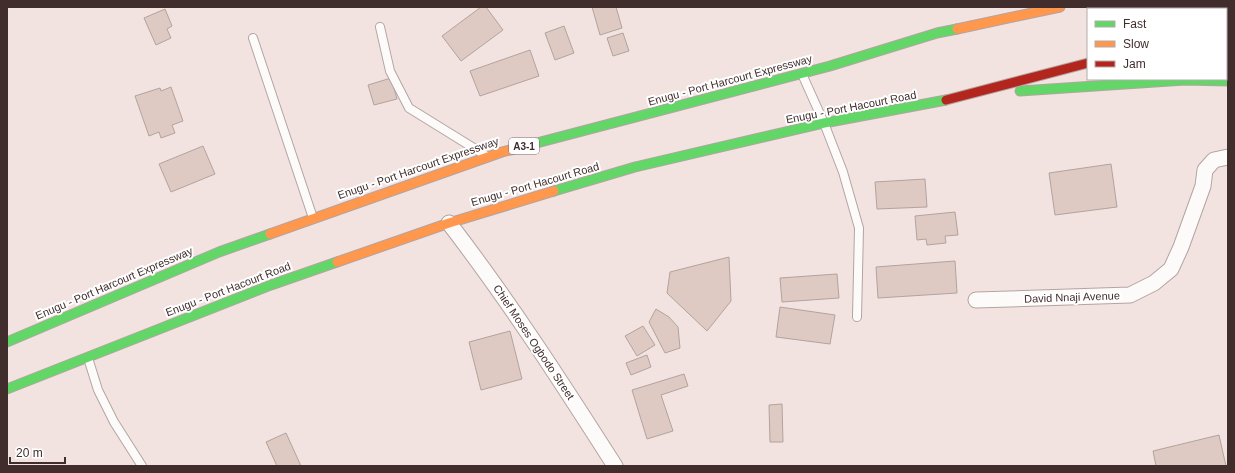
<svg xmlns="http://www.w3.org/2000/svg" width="1235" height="473" viewBox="0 0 1235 473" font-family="Arial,sans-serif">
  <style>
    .building { fill: #decac3; stroke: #b1a39e }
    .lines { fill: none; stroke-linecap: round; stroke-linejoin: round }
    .lane-casing { stroke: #b3a4a2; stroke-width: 10 }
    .street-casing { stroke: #b3a4a2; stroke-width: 17 }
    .fast-casing { stroke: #b3a4a2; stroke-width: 11 }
    .slow-casing { stroke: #b3a4a2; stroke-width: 11 }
    .jam-casing { stroke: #b3a4a2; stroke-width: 11 }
    .lane { stroke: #fdfbfa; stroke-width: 8 }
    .street { stroke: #fdfbfa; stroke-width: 15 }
    .fast { stroke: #63d668; stroke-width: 9 }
    .slow { stroke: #ff974d; stroke-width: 9 }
    .jam { stroke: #b3261e; stroke-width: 9 }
    .labels { text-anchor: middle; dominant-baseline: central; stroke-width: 4; stroke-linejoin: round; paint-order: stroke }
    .shield { fill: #fff; stroke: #7a6d6b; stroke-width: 1 }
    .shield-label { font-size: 10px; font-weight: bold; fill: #412e2c }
    .street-label { font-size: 11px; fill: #412e2c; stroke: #fff }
  </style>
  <rect width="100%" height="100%" fill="#f2e3e1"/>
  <path class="building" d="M481,7H486L503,30L461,61L442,36Z
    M592,7H616L622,28L600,35Z
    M165,9L172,26L167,29L171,38L156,45L144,18Z
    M564,26L574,53L555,60L545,33Z
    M623,33L629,51L613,56L607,38Z
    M530,50L539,76L480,96L470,71Z
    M391,78L397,99L374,105L368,85Z
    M171,87L183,121L172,125L175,133L161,138L159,132L149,136L135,96L160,88L161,91Z
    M203,146L215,174L171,192L159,164Z
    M1111,164L1117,207L1055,215L1049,173Z
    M925,179L927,207L877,209L875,182Z
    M955,212L958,235L945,236L946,243L927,245L926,239L917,240L915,216Z
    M729,257L731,301L707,331L667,293L670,272Z
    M955,261L957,293L878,298L876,267Z
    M837,274L839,298L782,302L780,278Z
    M780,307L835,315L830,344L776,337Z
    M656,309L669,317L678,327L680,348L665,353L649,322Z
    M643,326L655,345L637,356L625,336Z
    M510,331L522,379L481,390L469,342Z
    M647,355L651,367L631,375L626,363Z
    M684,374L688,386L661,395L673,431L647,439L632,390Z
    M782,404L783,442H770L769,405Z
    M286,433L301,466H277L266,442Z
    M1219,435L1226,466H1156L1153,451Z"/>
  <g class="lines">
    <g class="lane-casing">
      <path id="lane" d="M380,27L390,71L409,108L485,155
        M253,38L313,218
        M802,74L824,123L843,172L859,228L857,317
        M88,358L98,390L114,422L142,466"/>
    </g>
    <g class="street-casing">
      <path id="street" d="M449,223C509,301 562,383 615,466
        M976,300L1130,295L1154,283L1171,269L1181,247L1203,186L1205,170L1214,160L1228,157"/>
    </g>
    <g class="fast-casing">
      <path id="fast" d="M1020,91L1185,80L1228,81
        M529,145L830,66L937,33L957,29
        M554,191L635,167L824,123L946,100
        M7,342L219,252L270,234
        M7,389L271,285L337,262"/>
    </g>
    <g class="slow-casing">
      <path id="slow" d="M957,29L1060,7
        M270,234L502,152L529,145
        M337,262L449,223L554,191"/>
    </g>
    <g class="jam-casing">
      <path id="jam" d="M1226,26H1228
        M946,100L1088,63"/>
    </g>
    <use href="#lane" class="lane"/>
    <use href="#street" class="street"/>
    <use href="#fast" class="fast"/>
    <use href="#slow" class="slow"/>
    <use href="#jam" class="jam"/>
  </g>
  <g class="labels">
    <rect class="shield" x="509" y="138" width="30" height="16" rx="3"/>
    <g class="shield-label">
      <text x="524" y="146">A3-1</text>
    </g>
    <g class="street-label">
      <text transform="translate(730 80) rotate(-15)">Enugu - Port Harcourt Expressway</text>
      <text transform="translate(851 107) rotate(-11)">Enugu - Port Hacourt Road</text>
      <text transform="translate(418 168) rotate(-19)">Enugu - Port Harcourt Expressway</text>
      <text transform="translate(535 184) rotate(-16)">Enugu - Port Hacourt Road</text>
      <text transform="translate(114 283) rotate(-23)">Enugu - Port Harcourt Expressway</text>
      <text transform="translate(228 289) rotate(-21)">Enugu - Port Hacourt Road</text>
      <text transform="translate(1072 297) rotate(-2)">David Nnaji Avenue</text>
      <text transform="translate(534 342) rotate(56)">Chief Moses Ogbodo Street</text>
    </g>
  </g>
  <rect width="1235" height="473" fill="none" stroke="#412e2c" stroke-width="16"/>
  <rect x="1087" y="8" width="140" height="72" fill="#ffffff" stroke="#b3abab"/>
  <rect x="1095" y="21" width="20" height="6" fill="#63d668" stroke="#b3abab"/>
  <text x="1123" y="28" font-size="12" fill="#412e2c">Fast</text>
  <rect x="1095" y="41" width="20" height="6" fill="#ff974d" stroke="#b3abab"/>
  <text x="1123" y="48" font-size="12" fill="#412e2c">Slow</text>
  <rect x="1095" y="61" width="20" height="6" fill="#b3261e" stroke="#b3abab"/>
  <text x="1123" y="68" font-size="12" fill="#412e2c">Jam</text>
  <path d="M10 457v6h55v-6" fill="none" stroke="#412e2c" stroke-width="2"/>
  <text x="16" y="457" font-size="12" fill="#412e2c" stroke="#ffffff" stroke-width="3" paint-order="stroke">20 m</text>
</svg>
